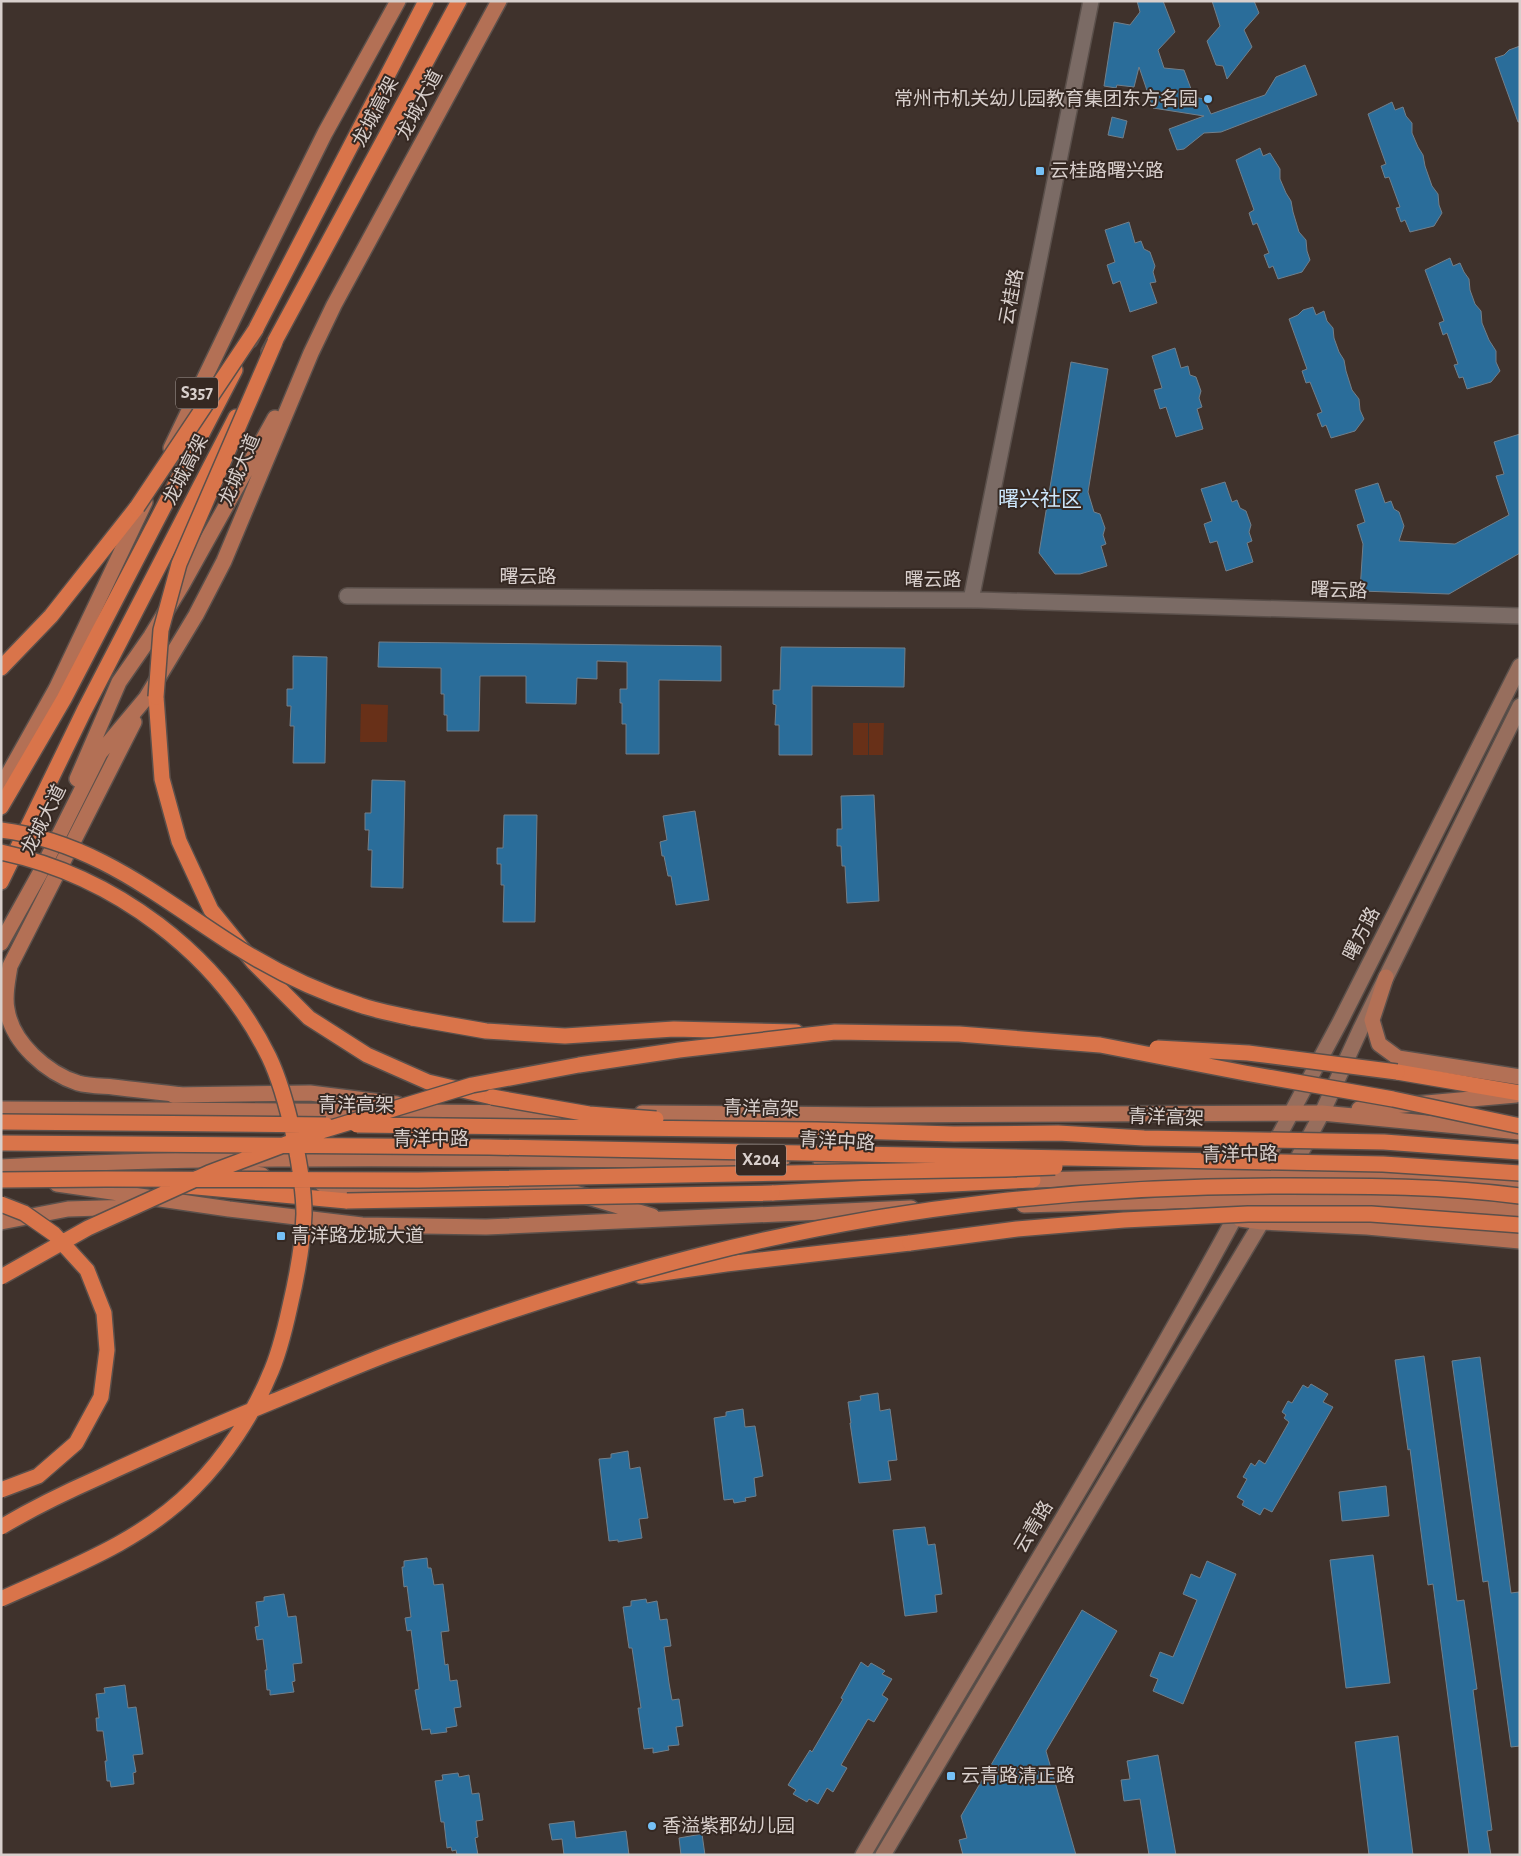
<svg xmlns="http://www.w3.org/2000/svg" width="1521" height="1856" viewBox="0 0 1521 1856" font-family="'Alegreya Sans','Noto Sans SC',sans-serif">
  <style>
    .green { fill: #683018 }
    .building { fill: #2a6d9a; stroke: #727f8a }
    .lines { fill: none; stroke-linecap: round; stroke-linejoin: round }
    .street-casing { stroke: #5b504b; stroke-width: 18 }
    .secondary-casing { stroke: #5b504b; stroke-width: 18 }
    .primary-casing { stroke: #5b504b; stroke-width: 18 }
    .highway-casing { stroke: #5b504b; stroke-width: 18 }
    .street { stroke: #7b6b65; stroke-width: 15 }
    .secondary { stroke: #976e5d; stroke-width: 15 }
    .primary { stroke: #b37055; stroke-width: 15 }
    .highway { stroke: #d9744a; stroke-width: 15 }
    .highway-bridge-casing { stroke: #5b504b; stroke-width: 18; stroke-linecap: butt }
    .highway-bridge { stroke: #d9744a; stroke-width: 15 }
    .poi-dot { fill: #75c0f6; stroke: #352822; stroke-width: 2 }
    .labels { text-anchor: middle; dominant-baseline: central; stroke-width: 4; stroke-linejoin: round; paint-order: stroke }
    .shield { fill: #352822; stroke: #a79d99; stroke-width: 1 }
    .shield-label { font-size: 18px; font-weight: bold; fill: #d8cfcc }
    .poi-label { font-size: 19px; fill: #d8cfcc; stroke: #352822; text-anchor: start }
    .street-label { font-size: 19px; fill: #d8cfcc; stroke: #352822 }
    .quarter-label { font-size: 21px; fill: #cde7fc; stroke: #352822 }
  </style>
  <rect width="100%" height="100%" fill="#3f322c"/>
  <path class="green" d="M361,704L388,705L387,742H360Z
    M853,723H868V755H853Z
    M869,723H884L883,755H869Z"/>
  <path class="building" d="M1137,1H1163L1175,32L1158,50L1164,68L1184,70L1194,97L1204,99L1211,114L1265,95L1276,77L1305,65L1317,95L1221,132L1204,133L1184,149L1177,150L1169,129L1204,116L1153,108L1139,67L1134,87L1117,85L1116,88L1104,86L1114,22L1130,25L1140,12Z
    M1212,1H1254L1259,13L1244,30L1252,47L1227,79L1223,66L1216,65L1207,41L1220,26Z
    M1520,46V122H1518L1495,58L1504,55L1509,50Z
    M1392,102L1395,110L1403,107L1406,116L1412,123V133L1418,147L1423,155L1425,166L1432,186L1438,194L1439,205L1442,213L1434,226L1410,232L1405,220L1401,222L1396,208L1400,207L1389,177L1385,178L1381,166L1386,164L1368,114Z
    M1112,117L1127,121L1123,138L1108,135Z
    M1260,148L1263,156L1270,153L1280,169V179L1286,193L1291,201L1293,212L1299,232L1306,240L1307,251L1310,260L1302,272L1278,279L1273,266L1269,268L1264,255L1269,253L1257,223L1253,225L1249,213L1254,210L1236,160Z
    M1129,222L1135,243L1141,241L1144,249L1150,252L1155,266L1153,272L1156,282L1150,283L1157,303L1130,312L1120,281L1113,284L1107,265L1115,262L1105,230Z
    M1450,258L1453,266L1460,263L1464,272L1469,279L1470,290L1475,304L1481,311L1482,323L1489,340L1496,351V362L1500,371L1491,382L1467,389L1463,377L1459,378L1454,365L1458,364L1447,333L1443,335L1439,323L1444,321L1425,270Z
    M1313,307L1316,315L1324,311L1327,321L1333,328L1334,338L1339,352L1344,360L1346,371L1352,390L1359,399L1360,410L1364,419L1355,431L1331,438L1326,425L1322,427L1317,414L1322,412L1310,382L1306,383L1302,371L1307,369L1289,319L1298,315L1303,310Z
    M1175,348L1181,368L1188,366L1190,375L1196,377L1201,391L1199,398L1202,407L1197,409L1203,429L1176,437L1166,407L1160,409L1154,390L1162,388L1152,356Z
    M1071,362L1108,369L1088,492L1094,512L1100,514L1105,528L1103,535L1106,544L1101,546L1107,566L1080,574H1055L1039,553Z
    M1520,434V553L1449,594L1360,591L1363,544L1357,525L1365,522L1355,490L1378,483L1385,503L1391,501L1394,509L1399,512L1404,526L1399,541L1455,544L1509,515L1496,476L1504,474L1494,442Z
    M1225,482L1232,502L1237,500L1240,508L1246,511L1251,525L1249,532L1252,541L1247,543L1253,562L1226,571L1217,541L1210,543L1204,524L1212,521L1201,489Z
    M379,642L721,646V681L659,680V754H626V724H622V703H620V689H627V662L597,661V679L577,678L576,704L526,703V676H480L479,731H447V715H444V694H441V668L378,667Z
    M781,647L905,648L904,687L812,686V755H779V725H775L776,705L773,704V690H780Z
    M293,656L327,657L325,763H293L294,726H290L291,706H287V689H293Z
    M372,780L405,781L403,888L371,887L372,850H368L369,830H365V813H371Z
    M874,795L879,901L847,903L845,866H842L841,846H837V829H842L841,796Z
    M695,811L709,900L676,905L671,876H668L664,856H662L660,842L667,840L663,816Z
    M504,815H537L535,922H503L504,885H501V864H497V848H503Z
    M1424,1356L1457,1601L1464,1600L1477,1689L1473,1690L1492,1830L1487,1831L1491,1855H1469L1433,1584L1428,1585L1410,1449L1408,1450L1395,1360Z
    M1480,1357L1511,1593L1519,1592L1520,1600V1746L1511,1747L1488,1581L1483,1582L1452,1361Z
    M1311,1384L1328,1394L1323,1402L1333,1407L1272,1512L1264,1508L1260,1515L1242,1505L1244,1501L1237,1497L1247,1479L1243,1477L1251,1463L1255,1466L1259,1460L1265,1464L1289,1422L1284,1418L1286,1415L1282,1412L1288,1401L1292,1403L1303,1385L1308,1388Z
    M878,1393L880,1411L890,1409L897,1460L888,1461L891,1480L859,1483L850,1423H851L848,1402L861,1400L860,1396Z
    M743,1409L745,1427L755,1426L763,1476L754,1478L756,1496L745,1498L746,1501L734,1503L733,1499L724,1500L714,1418L726,1416V1412Z
    M628,1451L630,1469L640,1467L648,1518L639,1519L642,1538L618,1542V1540L609,1541L599,1459L611,1458V1454Z
    M1386,1486L1389,1516L1342,1521L1339,1492Z
    M925,1527L928,1545L935,1544L942,1594L935,1595L937,1612L905,1616L893,1530Z
    M1373,1555L1390,1683L1346,1688L1330,1560Z
    M427,1558L428,1568H431L434,1585L443,1584L449,1631L441,1632L445,1665L448,1664L450,1681L457,1680L461,1707L454,1708L457,1726L446,1728L447,1732L431,1734L430,1729L422,1730L415,1690L419,1689L411,1630L407,1631L405,1618L411,1617L407,1586L404,1587L402,1567H404V1561Z
    M1207,1561L1236,1574L1183,1704L1153,1691L1158,1679L1150,1676L1160,1652L1173,1657L1197,1600L1183,1594L1191,1574L1200,1578Z
    M284,1594L288,1617L296,1616L302,1663L293,1664L295,1681L292,1682L294,1692L270,1695V1690H267L265,1670H267L263,1639L257,1640L255,1627L259,1626L256,1602L264,1601V1597Z
    M646,1599L647,1603L657,1601L660,1620L667,1619L671,1646L664,1647L669,1683L672,1700L679,1699L683,1726L676,1727L679,1745L668,1746L669,1750L653,1753V1748L644,1749L638,1708H641L632,1648H629L623,1607L631,1606V1601Z
    M1082,1610L1117,1631L1046,1751L1076,1855H963L959,1840L967,1838L961,1816Z
    M861,1662L868,1667L871,1663L885,1671L882,1674L892,1679L882,1695L888,1699L874,1722L868,1719L841,1765L847,1768L833,1792L827,1788L818,1804L809,1799L807,1802L793,1794L796,1790L788,1785L810,1750L812,1752L843,1699L841,1698Z
    M125,1685L128,1708L136,1707L143,1754L133,1755L136,1772L133,1773L134,1784L111,1787L110,1781H107L105,1761H107L103,1731H97L96,1718H99L96,1694L105,1693L104,1688Z
    M1398,1736L1413,1855H1369L1355,1742Z
    M1158,1755L1176,1855H1149L1140,1799L1124,1801L1121,1780L1130,1779L1127,1761Z
    M458,1773L459,1777L469,1775L472,1794L479,1793L483,1820L476,1821L478,1837L475,1838L478,1855H457L456,1850L452,1851L451,1847L447,1848L444,1822H441L435,1781L443,1780L442,1775Z
    M574,1821L576,1838L626,1831L629,1855H564L562,1839L552,1840L549,1824Z
    M702,1834L705,1855H681L679,1838Z"/>
  <g class="lines">
    <g class="street-casing">
      <path id="street" d="M347,596L978,600L1520,616
        M971,600L1091,1"/>
    </g>
    <g class="secondary-casing">
      <path id="secondary" d="M1259,1173L1340,1022L1520,666
        M1290,1173L1322,1113L1361,1028L1520,706
        M863,1855C989,1639 1122,1426 1241,1206
        M883,1855L1267,1213"/>
    </g>
    <g class="primary-casing">
      <path id="primary" d="M171,448L246,292L325,133L398,1
        M134,722L10,966C8,980 4,995 7,1009C12,1043 47,1073 78,1083C89,1086 102,1086 113,1087C136,1090 159,1092 182,1095
        M77,779L119,682L151,636L182,585L275,418
        M1,787L56,689L145,502
        M1,943L40,873L100,753L146,698L196,615L224,561L311,353L334,305L499,1
        M1386,977L1372,1020L1379,1044L1398,1058L1520,1077
        M173,1095L310,1093L397,1104
        M1,1109L559,1113
        M1359,1109L1516,1095
        M642,1113L869,1115L1322,1113L1520,1132
        M820,1159L889,1166
        M1,1167C261,1153 522,1161 782,1160
        M216,1168L262,1175
        M1022,1179L1033,1180L1290,1174L1443,1177L1520,1186
        M57,1184L229,1209L362,1225L486,1227L911,1208
        M322,1184L370,1192L558,1188L652,1216
        M1024,1205C1155,1202 1287,1195 1418,1202C1452,1204 1486,1206 1520,1210
        M1240,1219L1262,1222L1367,1227L1520,1241
        M1,1222L68,1209L134,1207"/>
    </g>
    <g class="highway-casing">
      <path id="highway" d="M250,340L426,1
        M269,352L459,1
        M1,668L51,616L137,507
        M156,697L162,779L179,841L211,910L254,963L309,1018L367,1055L428,1082L492,1097
        M1,807L64,699L235,370
        M1,882L84,711L236,417
        M412,1018L486,1031L565,1036L674,1029L796,1032
        M1397,1072L1520,1093
        M175,1185L347,1201
        M772,1193L1033,1180
        M641,1276L726,1264L910,1243"/>
    </g>
    <use href="#street" class="street"/>
    <use href="#secondary" class="secondary"/>
    <use href="#primary" class="primary"/>
    <use href="#highway" class="highway"/>
    <g class="highway-bridge-casing">
      <path id="highway-bridge" d="M137,507L256,329
        M156,697L161,630L179,564L275,342
        M1,830C97,842 162,900 240,949C277,972 319,992 360,1005C377,1011 395,1014 412,1018
        M1,852C114,876 218,953 269,1057C281,1082 288,1110 294,1137C299,1162 304,1188 304,1214C303,1245 297,1276 290,1306C285,1329 279,1355 269,1376C253,1415 224,1458 194,1488C141,1542 69,1568 1,1599
        M1157,1048L1248,1053L1397,1072
        M492,1097L589,1114L656,1119
        M1,1122L326,1125
        M357,1125L817,1130L954,1134L1058,1133L1144,1138L1384,1142L1520,1152
        M1,1143L489,1147L1383,1164L1520,1173
        M1,1180L106,1179L418,1180L1006,1169L1055,1167
        M347,1201L772,1193
        M1,1204L24,1213L54,1234L87,1270L104,1313L107,1350L101,1397L76,1443L38,1476L1,1490
        M910,1243L1017,1229L1124,1220L1248,1214H1371L1520,1225
        M1,1277L88,1228L209,1173L318,1132L472,1085L579,1065L679,1050L835,1032L959,1034L1100,1045L1245,1073L1393,1099L1520,1126
        M1,1527C33,1508 66,1492 100,1477C158,1450 216,1425 274,1401C318,1383 362,1363 407,1347C503,1312 602,1280 701,1255C891,1206 1095,1185 1290,1186C1367,1186 1444,1186 1520,1196"/>
    </g>
    <use href="#highway-bridge" class="highway-bridge"/>
  </g>
  <g class="poi-dot">
    <circle cx="1208" cy="99" r="5"/>
    <rect x="1035" y="166" width="10" height="10" rx="2.5"/>
    <rect x="276" y="1231" width="10" height="10" rx="2.5"/>
    <rect x="946" y="1771" width="10" height="10" rx="2.5"/>
    <circle cx="652" cy="1826" r="5"/>
  </g>
  <g class="labels">
    <g class="shield">
      <rect x="176" y="377.5" width="42" height="31" rx="4"/>
      <rect x="736" y="1144.5" width="50" height="31" rx="4"/>
    </g>
    <g class="shield-label">
      <text x="197" y="393">S357</text>
      <text x="761" y="1160">X204</text>
    </g>
    <g class="poi-label">
      <text x="1198" y="99" text-anchor="end">常州市机关幼儿园教育集团东方名园</text>
      <text x="1050" y="171">云桂路曙兴路</text>
      <text x="291" y="1236">青洋路龙城大道</text>
      <text x="961" y="1776">云青路清正路</text>
      <text x="662" y="1826">香溢紫郡幼儿园</text>
    </g>
    <g class="street-label">
      <text transform="translate(420 105) rotate(-62)">龙城大道</text>
      <text transform="translate(376 112) rotate(-62)">龙城高架</text>
      <text transform="translate(1012 297) rotate(-79)">云桂路</text>
      <text transform="translate(186 470) rotate(-63)">龙城高架</text>
      <text transform="translate(240 470) rotate(-67)">龙城大道</text>
      <text x="528" y="577">曙云路</text>
      <text x="933" y="580">曙云路</text>
      <text transform="translate(1339 591) rotate(2)">曙云路</text>
      <text transform="translate(44 820) rotate(-63)">龙城大道</text>
      <text transform="translate(1362 934) rotate(-63)">曙方路</text>
      <text x="356" y="1105">青洋高架</text>
      <text transform="translate(761 1109) rotate(1)">青洋高架</text>
      <text transform="translate(1166 1118) rotate(2)">青洋高架</text>
      <text x="431" y="1139">青洋中路</text>
      <text transform="translate(837 1142) rotate(3)">青洋中路</text>
      <text transform="translate(1240 1155) rotate(-1)">青洋中路</text>
      <text transform="translate(1034 1527) rotate(-59)">云青路</text>
    </g>
    <g class="quarter-label">
      <text x="1040" y="499">曙兴社区</text>
    </g>
  </g>
  <rect width="1521" height="1856" fill="none" stroke="#d8cfcc" stroke-width="5"/>
</svg>
